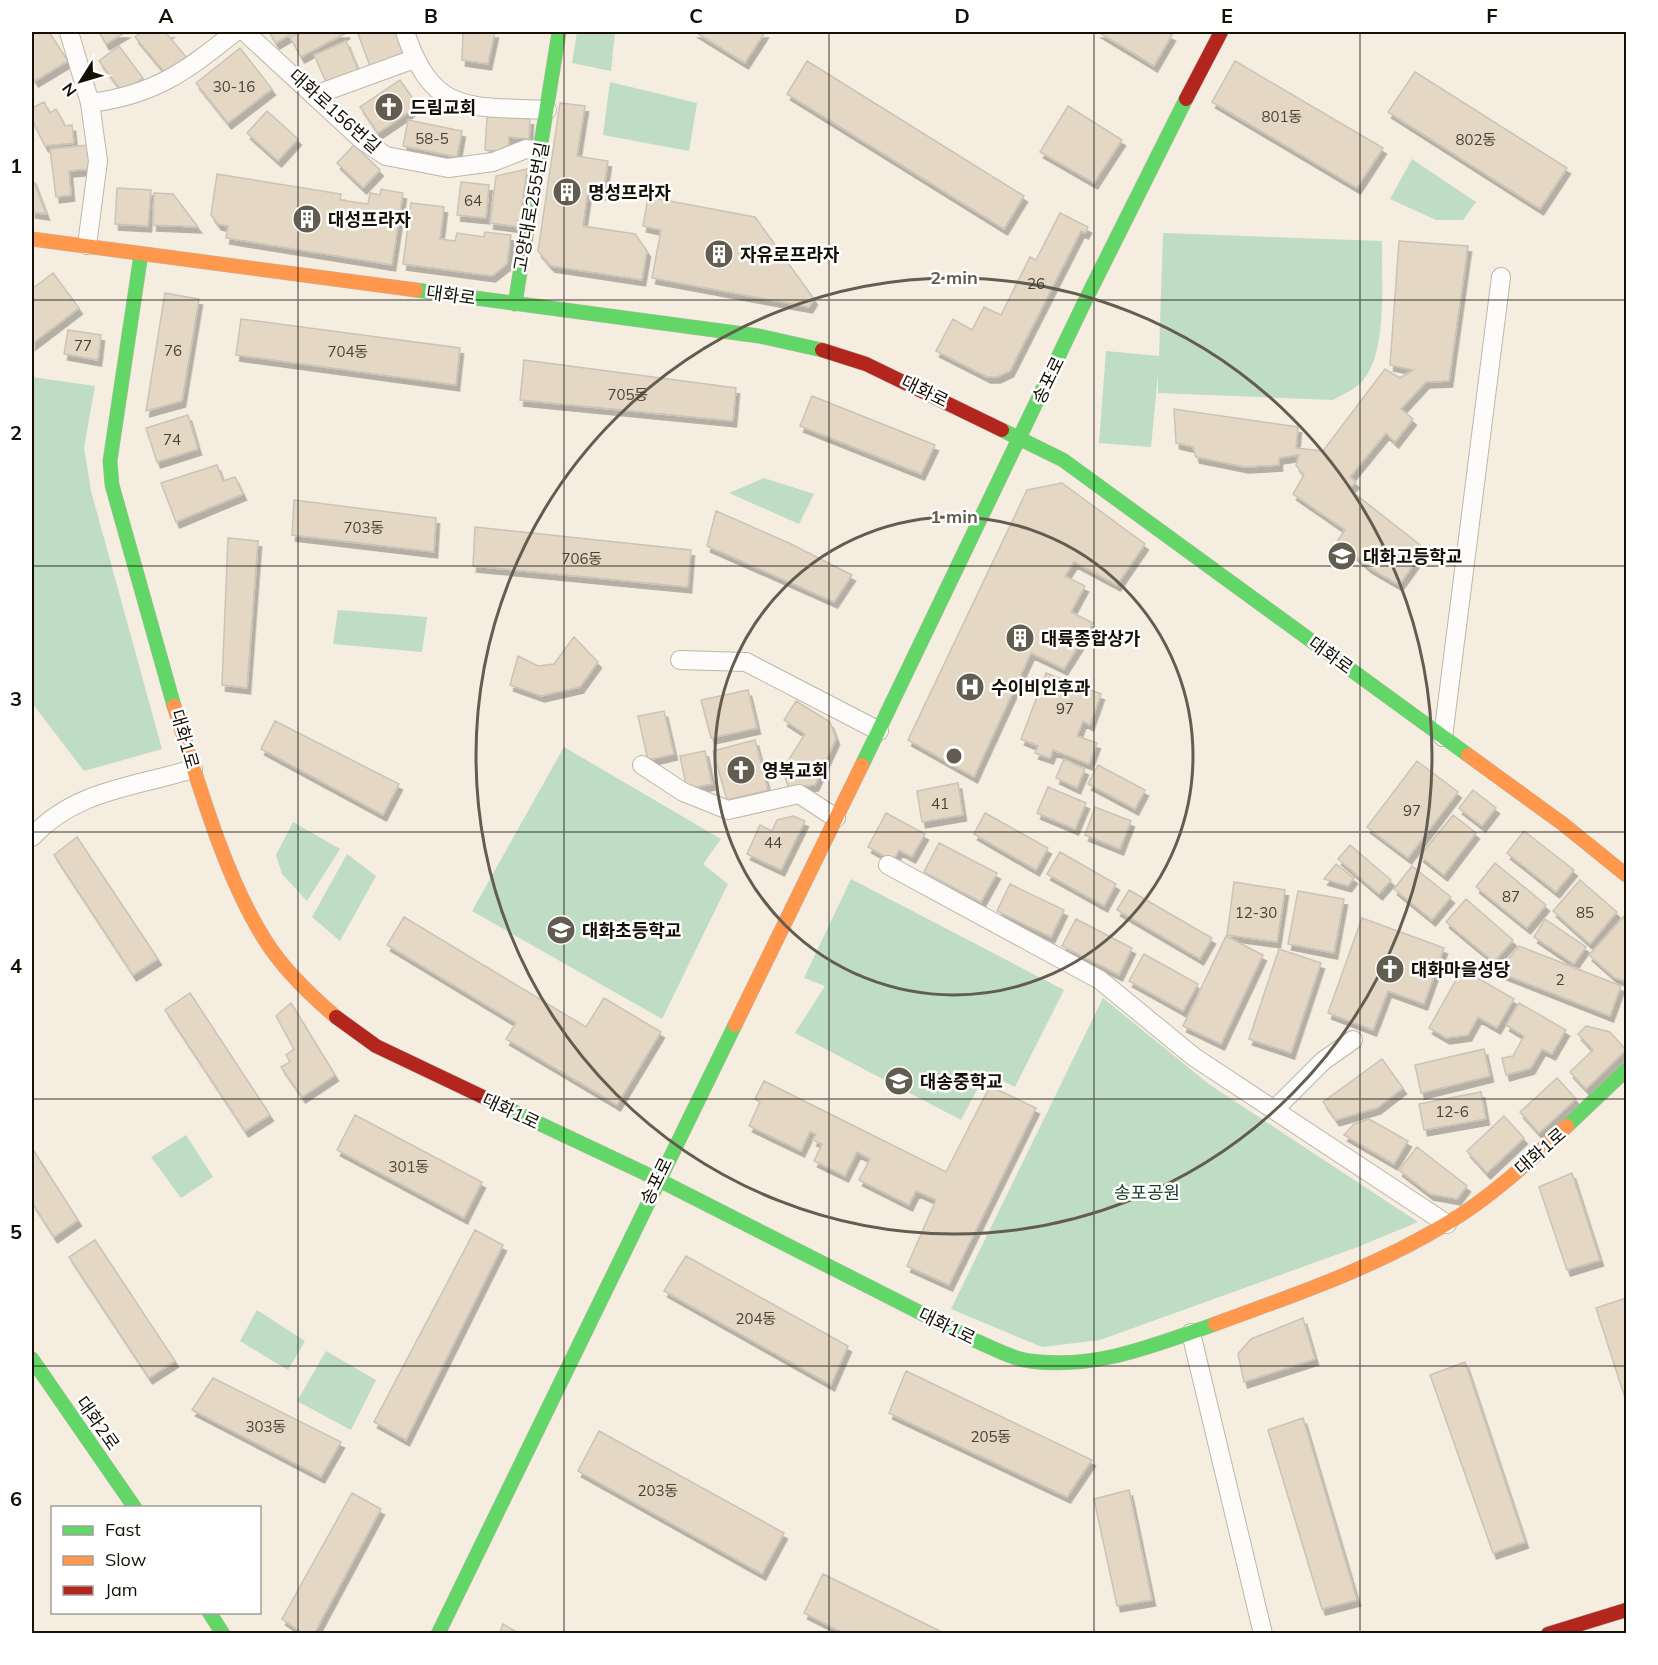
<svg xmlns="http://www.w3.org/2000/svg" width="1658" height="1665" viewBox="0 0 1658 1665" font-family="Mulish,'Noto Sans KR',sans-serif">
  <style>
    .green { fill: #bfdcc5 }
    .building { fill: #e4d8c4; stroke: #cbc3b7; stroke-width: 1.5; filter: url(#shadow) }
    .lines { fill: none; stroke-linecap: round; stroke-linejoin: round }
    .street-casing { stroke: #bdb6aa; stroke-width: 20 }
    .fast-casing { stroke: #bdb6aa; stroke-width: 15 }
    .slow-casing { stroke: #bdb6aa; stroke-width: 15 }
    .jam-casing { stroke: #bdb6aa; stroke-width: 15 }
    .street { stroke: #fefcfa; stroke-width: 18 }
    .fast { stroke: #63d668; stroke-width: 14 }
    .slow { stroke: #ff974d; stroke-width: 14 }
    .jam { stroke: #b3261e; stroke-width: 14 }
    .grid { fill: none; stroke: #150f05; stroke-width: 1.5; stroke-opacity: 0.55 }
    .ring { fill: none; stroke: #635d51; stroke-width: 3 }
    .labels { text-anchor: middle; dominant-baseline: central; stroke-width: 5; stroke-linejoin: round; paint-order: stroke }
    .number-label { font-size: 15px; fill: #494135 }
    .poi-label { font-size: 18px; font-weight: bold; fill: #150f05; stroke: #fff; text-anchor: start }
    .street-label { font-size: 18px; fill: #150f05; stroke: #fff }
    .park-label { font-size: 18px; fill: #193c2b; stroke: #fff }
    .centre { fill: #635d51; stroke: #fff; stroke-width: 3 }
    .ring-label { font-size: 18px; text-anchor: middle; font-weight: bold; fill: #635d51; stroke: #fff; stroke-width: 5; stroke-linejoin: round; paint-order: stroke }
    .neatline { fill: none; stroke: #150f05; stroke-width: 2 }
    .grid-label { font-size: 20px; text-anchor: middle; font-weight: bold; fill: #150f05 }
  </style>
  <defs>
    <filter id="shadow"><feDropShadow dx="3.5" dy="6" stdDeviation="0" flood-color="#0004"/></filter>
  </defs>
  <rect width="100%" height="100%" fill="#f5eddf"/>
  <path class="green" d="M577,32H615L611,71L572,63Z
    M610,82L697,103L689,151L603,135Z
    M1412,159L1476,202L1463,220H1436L1390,199Z
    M1163,233L1382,241C1381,279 1388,349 1364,379C1356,389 1344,394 1333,400L1158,393V374L1151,447L1099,443L1106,351L1159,356Z
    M32,377L95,386L84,448L91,491L162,749L84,771L32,703Z
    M764,478L814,494L799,524L729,493Z
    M338,610L427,617L422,652L333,644Z
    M564,747L721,839L703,864L728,884L662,1019L472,911Z
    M293,822L340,849L307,901L282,874L276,855Z
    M347,854L376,876L340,941L312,917Z
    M851,879L1064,990L1015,1087L986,1072L961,1120L795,1033L825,986L804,978Z
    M1103,998L1210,1085L1418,1222L1355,1248L1100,1340L1042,1347L951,1309Z
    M186,1135L213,1177L181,1198L151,1157Z
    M257,1310L305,1341L288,1370L240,1341Z
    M326,1351L376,1380L351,1430L297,1401Z"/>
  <path class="building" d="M32,32H49L68,61L35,81L32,76Z
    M99,32H126L106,44Z
    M142,32H170L167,34L186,57L166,74L135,37Z
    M269,32H295L276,43Z
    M301,32H346V33L301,57L290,37Z
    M364,32H396L405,53L370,66L358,34Z
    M463,32H495L488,64L462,60Z
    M695,32H765L745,63Z
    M1098,32H1166L1172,35L1154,66Z
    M346,41L358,70L327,84L314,55Z
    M119,46L143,78L123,93L99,61Z
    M240,48L272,89L228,123L196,83Z
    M807,61L1024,196L1004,229L787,94Z
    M1235,61L1383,148L1357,188L1212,102Z
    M1415,72L1567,168L1540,209L1388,112Z
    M400,80L418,106L378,133L360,107Z
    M44,102L50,113L56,109L65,126L72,125L74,143L45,146L32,120V108Z
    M560,103L585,106L577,156L608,161L603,194L588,191L583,226L635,234L647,251L642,280L551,266L538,251Z
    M1068,106L1122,140L1094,183L1040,152Z
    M267,111L298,139L278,161L247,133Z
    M487,116L530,119L529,139L509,137L508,152L485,150Z
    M408,120L462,131L457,157L403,146Z
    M88,145L90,169L69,171L71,195L56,197L50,149Z
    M354,145L380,170L363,188L337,163Z
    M527,169L519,227L490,223L496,176Z
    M217,174L341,194L340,200L368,204L370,193L380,195L381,189L403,193L392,265L226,238L228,226L218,224L211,215Z
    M32,177L46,214L32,212Z
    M461,182L489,185L486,218L457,215Z
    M117,188L151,190L148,226L115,224Z
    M154,193L173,194L198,227L153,225Z
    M648,197L755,217L814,299L809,307L652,278L661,230L643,226Z
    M411,203L444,207L440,239L455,241L457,233L484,237L485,232L511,235L507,264L492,276L403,264Z
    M1060,213L1088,227L1085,233L1081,231L1010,371L997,377H987L936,351L953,319L972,330L984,307L1001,315L1030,257L1036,260Z
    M1399,241L1468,246L1449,381L1426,382L1401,409L1413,419L1395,442L1386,433L1350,477L1356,482L1349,489L1425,549L1399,585L1368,567L1338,540L1345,530L1293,494L1304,475L1296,465L1299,455L1279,458V465L1245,467L1196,457L1193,447L1176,443L1174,409L1298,427L1296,448L1323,451L1385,369L1400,378L1413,370L1390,365Z
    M53,273L79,308L32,344V289Z
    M165,293L199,299L182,401L146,411Z
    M241,319L460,348L456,385L236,355Z
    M68,330L101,335L98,360L64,354Z
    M524,360L736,388L733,421L520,400Z
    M812,396L935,445L921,474L800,426Z
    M188,415L198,449L157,462L146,428Z
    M217,465L223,481L235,477L243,494L176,522L161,483Z
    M1062,483L1145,544L1117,585L1074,562L1065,576L1085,586L1071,612L1093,623L1064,669L1031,653L974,777L908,740L1027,490Z
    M294,500L436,518L434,552L292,535Z
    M716,511L789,543L852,575L834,602L707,546Z
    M475,527L691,550L688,587L473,566Z
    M228,538L258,541L247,688L222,685Z
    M574,637L598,662L580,687L541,696L510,685L518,656L538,666L554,664Z
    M1046,673L1101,694L1090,725L1083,721L1077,736L1097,743L1089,764L1053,750L1050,758L1035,753L1038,746L1021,739Z
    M748,690L757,728L711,738L701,700Z
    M796,701L830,722L836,739L815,785L788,787L783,769L805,734L784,720Z
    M664,711L674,754L648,760L638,716Z
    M275,721L399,784L383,815L261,749Z
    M755,740L768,790L727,800L713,751Z
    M705,751L712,784L687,789L680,756Z
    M1064,759L1085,769L1077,788L1056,778Z
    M1417,761L1458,792L1408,858L1367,827Z
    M1098,765L1145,790L1135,809L1088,784Z
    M958,783L963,815L922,822L917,791Z
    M1048,787L1086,803L1075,829L1037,813Z
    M1473,790L1496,808L1482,826L1459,808Z
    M1095,807L1131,821L1120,849L1085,835Z
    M886,813L925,834L912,857L899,850L893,861L868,847Z
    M985,813L1048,848L1036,870L974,834Z
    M1453,815L1476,833L1444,875L1420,856Z
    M793,816L805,821L781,870L747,854L760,825L772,831L777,820Z
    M1524,831L1574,870L1556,892L1507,853Z
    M77,837L158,959L133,975L54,855Z
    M939,843L997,873L981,902L924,872Z
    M1350,845L1391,880L1379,894L1338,859Z
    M1060,852L1116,884L1104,906L1047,874Z
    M1495,863L1546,905L1527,928L1476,887Z
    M1336,864L1354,878L1348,886L1324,879Z
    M1412,866L1451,897L1432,920L1394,889Z
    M1580,880L1617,912L1590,944L1553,911Z
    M1234,882L1285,890L1277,942L1227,935Z
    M1010,884L1064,910L1051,937L997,911Z
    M1129,890L1212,938L1200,959L1117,910Z
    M1298,891L1344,899L1334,953L1288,944Z
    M1466,899L1513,940L1494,962L1446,922Z
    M1626,914L1625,963L1626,981L1615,978L1589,955Z
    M404,917L586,1027L604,998L661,1032L617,1105L506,1039L516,1023L387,945Z
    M1362,918L1444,948L1424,1004L1388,991L1373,1030L1328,1013Z
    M1076,919L1132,948L1119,975L1062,946Z
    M1545,919L1586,947L1574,964L1534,937Z
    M1226,936L1263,955L1221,1044L1183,1026Z
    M1519,946L1621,986L1610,1016L1498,972Z
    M1279,949L1321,963L1291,1053L1249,1039Z
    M1144,954L1198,984L1183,1011L1129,981Z
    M1462,969L1514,999L1497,1028L1478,1017L1468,1035L1446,1038L1429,1028Z
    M190,993L270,1115L245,1131L165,1010Z
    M291,1003L335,1075L302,1097L281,1067L290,1062L286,1055L294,1049L276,1016Z
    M1519,1003L1566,1030L1552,1054L1542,1049L1531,1068L1506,1075L1502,1058L1513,1056L1524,1036L1506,1025Z
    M1586,1026L1610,1032L1626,1050L1586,1089L1570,1072L1593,1050L1578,1034Z
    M1484,1049L1490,1076L1421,1093L1415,1065Z
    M1382,1059L1403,1088L1377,1108L1336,1120L1323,1102Z
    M1557,1078L1576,1099L1539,1133L1520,1112Z
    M764,1081L946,1172L990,1086L1036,1108L949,1285L907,1266L936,1200L916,1191L909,1205L859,1180L870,1159L857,1152L845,1176L814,1161L822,1144L813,1140L816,1134L810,1132L801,1151L749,1126L760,1102L755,1099Z
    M1481,1092L1486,1119L1424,1130L1419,1104Z
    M355,1115L482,1182L464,1218L337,1150Z
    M1504,1116L1524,1138L1487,1173L1467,1151Z
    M1369,1119L1408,1141L1394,1164L1344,1135L1354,1124Z
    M1417,1147L1467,1186L1457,1199L1430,1194L1399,1170Z
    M32,1148L78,1220L54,1237L32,1203Z
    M1572,1173L1600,1260L1567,1270L1539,1187Z
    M475,1230L503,1245L406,1440L374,1422Z
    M95,1240L175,1361L149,1378L69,1257Z
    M686,1256L848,1346L831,1385L664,1291Z
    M1626,1298V1401L1596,1308Z
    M1303,1318L1315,1359L1244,1382L1238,1354L1251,1339Z
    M1465,1362L1525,1542L1493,1553L1430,1375Z
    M906,1371L1092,1460L1067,1497L889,1413Z
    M213,1378L341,1442L321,1477L192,1410Z
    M1303,1418L1357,1600L1322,1609L1268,1430Z
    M599,1431L784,1533L762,1574L578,1471Z
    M1129,1490L1152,1600L1117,1606L1094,1499Z
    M352,1493L381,1509L314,1634H304L282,1619Z
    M823,1574L946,1634H845L804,1613Z
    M503,1624L520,1634H499Z"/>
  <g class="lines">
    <g class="street-casing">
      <path id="street" d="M69,32L90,103L98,161L87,245
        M245,32L362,140L386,156L448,168L493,162L526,149L541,151
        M405,32C433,116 469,106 547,110
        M315,95L414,59
        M90,103C155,95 186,71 235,32
        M680,660L746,662L879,731
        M1443,737L1501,277
        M642,765L683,792L728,810L799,794L836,818
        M32,837C75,790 135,787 193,769
        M888,865L1100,980L1194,1057L1447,1224
        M1274,1110L1323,1061L1353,1040
        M1191,1333L1263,1634"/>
    </g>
    <g class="fast-casing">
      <path id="fast" d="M141,254L110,461L112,485L174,706
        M416,290L759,336L822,350
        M515,304L559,32
        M1002,430L1063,460L1468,755
        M862,765L1086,299L1186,99
        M502,1106L657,1179L974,1340C991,1347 1012,1359 1030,1361C1095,1370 1155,1345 1215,1324
        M1567,1126L1626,1070
        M32,1359L135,1508
        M209,1612L223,1634
        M438,1634L735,1025"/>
    </g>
    <g class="slow-casing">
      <path id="slow" d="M32,239L416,290
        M174,706C197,778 224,876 265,940C283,969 309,994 336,1017
        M1468,755L1563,824L1626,875
        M735,1025L862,765
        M1215,1324C1294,1295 1374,1268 1446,1224C1489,1199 1531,1160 1567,1126"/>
    </g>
    <g class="jam-casing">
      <path id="jam" d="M1186,99L1221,32
        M822,350L866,364L1002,430
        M336,1017L376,1046L502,1106
        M1548,1634L1626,1610"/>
    </g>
    <use href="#street" class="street"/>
    <use href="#fast" class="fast"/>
    <use href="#slow" class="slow"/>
    <use href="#jam" class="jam"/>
  </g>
  <path class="grid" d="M298,32V1634M564,32V1634M829,32V1634M1094,32V1634M1360,32V1634M32,300H1626M32,566H1626M32,832H1626M32,1099H1626M32,1366H1626"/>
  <g class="ring">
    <circle cx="954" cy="756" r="239"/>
    <circle cx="954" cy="756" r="478"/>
  </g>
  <defs>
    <g id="church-disc" transform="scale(1.5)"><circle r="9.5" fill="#635d51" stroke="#fff"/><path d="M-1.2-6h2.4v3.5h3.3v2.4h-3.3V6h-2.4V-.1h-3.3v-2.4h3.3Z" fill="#fff"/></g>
    <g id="building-disc" transform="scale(1.5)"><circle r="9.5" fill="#635d51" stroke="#fff"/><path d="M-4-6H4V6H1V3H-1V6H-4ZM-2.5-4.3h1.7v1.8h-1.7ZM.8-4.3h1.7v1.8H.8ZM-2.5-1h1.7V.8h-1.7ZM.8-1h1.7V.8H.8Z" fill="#fff"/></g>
    <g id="school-disc" transform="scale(1.5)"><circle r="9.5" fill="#635d51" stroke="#fff"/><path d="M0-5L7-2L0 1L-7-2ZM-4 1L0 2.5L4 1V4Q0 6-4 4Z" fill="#fff"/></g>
    <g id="hospital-disc" transform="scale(1.5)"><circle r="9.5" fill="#635d51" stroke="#fff"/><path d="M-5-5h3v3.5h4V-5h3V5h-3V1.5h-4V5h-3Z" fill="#fff"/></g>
  </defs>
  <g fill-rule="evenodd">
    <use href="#church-disc" x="389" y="107"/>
    <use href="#building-disc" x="567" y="192"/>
    <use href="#building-disc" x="307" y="219"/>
    <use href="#building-disc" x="719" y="254"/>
    <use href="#school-disc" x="1342" y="556"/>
    <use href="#building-disc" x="1020" y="638"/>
    <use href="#hospital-disc" x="970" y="687"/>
    <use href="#church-disc" x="741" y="770"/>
    <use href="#school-disc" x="561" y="930"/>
    <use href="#church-disc" x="1390" y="969"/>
    <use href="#school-disc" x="899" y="1081"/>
  </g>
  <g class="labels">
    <g class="number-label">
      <text x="234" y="86">30-16</text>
      <text x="1282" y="116">801동</text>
      <text x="432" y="138">58-5</text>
      <text x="1476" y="139">802동</text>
      <text x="473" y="200">64</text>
      <text x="1036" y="283">26</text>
      <text x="83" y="345">77</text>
      <text x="173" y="350">76</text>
      <text x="348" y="351">704동</text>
      <text x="628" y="394">705동</text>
      <text x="172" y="439">74</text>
      <text x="364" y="527">703동</text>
      <text x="582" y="558">706동</text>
      <text x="1065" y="708">97</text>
      <text x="940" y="803">41</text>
      <text x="1412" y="810">97</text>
      <text x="773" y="842">44</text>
      <text x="1511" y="896">87</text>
      <text x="1256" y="912">12-30</text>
      <text x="1585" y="912">85</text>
      <text x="1560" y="979">2</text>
      <text x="1452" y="1111">12-6</text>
      <text x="409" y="1166">301동</text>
      <text x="756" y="1318">204동</text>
      <text x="266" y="1426">303동</text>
      <text x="991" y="1436">205동</text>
      <text x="658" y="1490">203동</text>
    </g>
    <g class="poi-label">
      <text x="410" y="107">드림교회</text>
      <text x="588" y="192">명성프라자</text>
      <text x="328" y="219">대성프라자</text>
      <text x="740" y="254">자유로프라자</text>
      <text x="1363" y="556">대화고등학교</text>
      <text x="1041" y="638">대륙종합상가</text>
      <text x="991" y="687">수이비인후과</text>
      <text x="762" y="770">영복교회</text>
      <text x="582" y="930">대화초등학교</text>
      <text x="1411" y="969">대화마을성당</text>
      <text x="920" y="1081">대송중학교</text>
    </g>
    <g class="street-label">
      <text transform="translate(335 111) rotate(42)">대화로156번길</text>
      <text transform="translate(531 207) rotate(-80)">고양대로255번길</text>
      <text transform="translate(451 295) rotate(8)">대화로</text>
      <text transform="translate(1048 380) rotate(-64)">송포로</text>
      <text transform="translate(925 391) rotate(26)">대화로</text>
      <text transform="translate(1331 655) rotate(36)">대화로</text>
      <text transform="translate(185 739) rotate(74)">대화1로</text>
      <text transform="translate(511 1111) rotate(25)">대화1로</text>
      <text transform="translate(1540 1151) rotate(-41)">대화1로</text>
      <text transform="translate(656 1181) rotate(-64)">송포로</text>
      <text transform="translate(947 1326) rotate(26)">대화1로</text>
      <text transform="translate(98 1423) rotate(55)">대화2로</text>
    </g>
    <g class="park-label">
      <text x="1147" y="1192">송포공원</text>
    </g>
  </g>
  <circle cx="954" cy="756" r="9" class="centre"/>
  <g class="ring-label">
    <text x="954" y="284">2 min</text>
    <text x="954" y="523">1 min</text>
  </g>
  <rect width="1658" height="1665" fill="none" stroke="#ffffff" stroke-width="66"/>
  <rect x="51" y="1506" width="210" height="108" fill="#ffffff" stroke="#a19f9b" stroke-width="1.5"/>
  <rect x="63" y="1526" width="30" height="9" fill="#63d668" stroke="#a19f9b" stroke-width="1.5"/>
  <text x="105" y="1536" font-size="18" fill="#150f05">Fast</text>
  <rect x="63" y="1556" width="30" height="9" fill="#ff974d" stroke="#a19f9b" stroke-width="1.5"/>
  <text x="105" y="1566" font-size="18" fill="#150f05">Slow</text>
  <rect x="63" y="1586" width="30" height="9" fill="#b3261e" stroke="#a19f9b" stroke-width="1.5"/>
  <text x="105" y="1596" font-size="18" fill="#150f05">Jam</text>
  <g transform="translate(81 81) rotate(233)" stroke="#ffffff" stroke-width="4.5" paint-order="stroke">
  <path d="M0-4.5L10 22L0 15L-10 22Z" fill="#150f05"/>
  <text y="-9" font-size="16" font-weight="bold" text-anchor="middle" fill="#150f05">N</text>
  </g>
  <rect x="33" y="33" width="1592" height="1599" class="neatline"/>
  <g class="grid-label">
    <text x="166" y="23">A</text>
    <text x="431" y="23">B</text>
    <text x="696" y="23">C</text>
    <text x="962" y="23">D</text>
    <text x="1227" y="23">E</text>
    <text x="1492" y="23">F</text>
    <text x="16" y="173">1</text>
    <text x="16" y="440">2</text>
    <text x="16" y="706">3</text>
    <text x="16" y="973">4</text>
    <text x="16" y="1239">5</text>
    <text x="16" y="1506">6</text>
  </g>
</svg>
